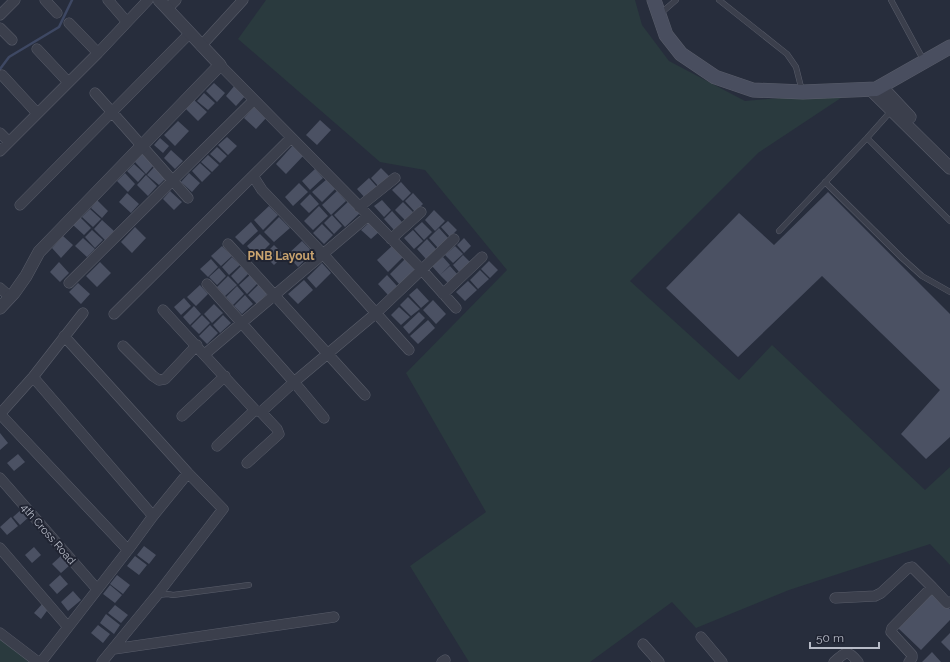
<svg xmlns="http://www.w3.org/2000/svg" width="950" height="662" viewBox="0 0 950 662" font-family="Raleway,sans-serif">
  <style>
    .green { fill: #2a3a3e }
    .lines { fill: none; stroke-linecap: round; stroke-linejoin: round }
    .stream { stroke: #3e4863; stroke-width: 2.5 }
    .building { fill: #4b5163 }
    .service-casing { stroke: #595d6a; stroke-width: 6 }
    .minor-casing { stroke: #595d6a; stroke-width: 11 }
    .tertiary-casing { stroke: #595d6a; stroke-width: 13 }
    .secondary-casing { stroke: #595d6a; stroke-width: 15 }
    .service { stroke: #3b3f4c; stroke-width: 5 }
    .minor { stroke: #3b3f4c; stroke-width: 10 }
    .tertiary { stroke: #3b3f4c; stroke-width: 12 }
    .secondary { stroke: #494e5f; stroke-width: 14 }
    .labels { text-anchor: middle; dominant-baseline: central; stroke-width: 4; stroke-linejoin: round; paint-order: stroke }
    .street-label { font-size: 11px; fill: #b7bbc7; stroke: #202432 }
    .neighbourhood-label { font-size: 12px; font-weight: bold; fill: #caa46f; stroke: #202432 }
  </style>
  <rect width="100%" height="100%" fill="#272d3c"/>
  <path class="green" d="M266,0H635L642,25L669,61L745,101L850,92L758,153L630,281L739,380L772,345L925,490L950,467V565L930,544L789,590L696,628L672,602L590,662H469L410,566L486,512L406,373L507,270L425,170L380,162L238,39Z
    M0,639L31,662H0Z"/>
  <g class="lines">
    <path class="stream" d="M0,69L9,57L59,27L72,0"/>
  </g>
  <path class="building" d="M214,83L225,93L217,102L206,91Z
    M235,85L246,95L236,106L226,96Z
    M204,93L215,103L208,110L197,101Z
    M194,100L207,112L198,121L186,109Z
    M255,106L267,117L256,129L244,118Z
    M320,120L331,130L317,145L306,135Z
    M178,121L189,131L175,146L164,135Z
    M227,137L237,146L228,155L218,145Z
    M160,138L169,146L163,153L154,145Z
    M294,144L305,154L286,174L276,164Z
    M217,147L227,156L220,163L210,154Z
    M171,150L183,161L175,169L164,158Z
    M142,154L154,165L146,174L135,162Z
    M208,155L219,165L212,172L201,162Z
    M200,163L211,173L202,182L192,171Z
    M134,164L145,174L138,182L127,171Z
    M155,166L167,177L159,185L147,175Z
    M381,168L390,177L379,187L371,178Z
    M315,169L323,178L310,190L302,181Z
    M125,173L135,184L128,192L117,181Z
    M189,173L200,183L192,192L181,182Z
    M146,175L157,186L148,196L137,185Z
    M369,178L378,188L366,199L357,189Z
    M327,179L336,188L322,202L312,192Z
    M401,182L411,193L403,201L392,190Z
    M299,183L308,192L293,206L285,197Z
    M170,191L182,202L174,210L163,199Z
    M337,191L346,201L331,215L322,205Z
    M828,192L950,314V437L926,459L901,434L940,390L822,276L738,357L666,288L739,213L774,245Z
    M127,193L139,204L131,213L119,202Z
    M413,193L423,204L415,212L405,201Z
    M310,194L319,204L309,213L300,204Z
    M97,200L108,211L102,218L91,208Z
    M350,200L361,212L345,227L334,215Z
    M382,200L391,210L384,217L374,206Z
    M403,202L413,212L405,220L395,210Z
    M269,206L278,215L263,230L254,220Z
    M319,206L328,216L313,230L304,221Z
    M90,209L101,219L93,227L82,217Z
    M434,210L445,221L435,231L425,220Z
    M392,211L402,222L394,230L384,219Z
    M332,215L342,226L334,234L324,223Z
    M80,217L91,228L84,235L73,225Z
    M279,217L290,228L274,242L264,232Z
    M102,220L114,231L105,240L94,229Z
    M371,221L380,231L371,239L361,230Z
    M448,221L457,230L450,237L441,227Z
    M251,222L258,231L243,245L235,237Z
    M422,222L432,232L424,240L414,229Z
    M322,224L333,235L324,244L313,233Z
    M135,227L146,238L132,253L121,242Z
    M439,228L448,238L438,248L429,238Z
    M92,230L103,240L95,248L85,237Z
    M413,230L423,241L414,249L404,238Z
    M260,234L270,244L257,257L247,246Z
    M63,236L73,245L61,258L52,248Z
    M83,238L95,249L87,257L75,246Z
    M464,238L471,246L464,253L457,245Z
    M427,239L436,249L426,259L417,249Z
    M302,241L313,252L298,267L287,255Z
    M274,245L284,255L274,265L264,255Z
    M222,246L232,256L221,266L211,256Z
    M392,246L403,257L388,272L377,260Z
    M455,246L463,254L453,263L445,255Z
    M463,255L471,263L460,273L453,265Z
    M232,257L240,265L229,275L222,267Z
    M443,257L450,265L440,275L432,266Z
    M211,259L218,267L208,277L200,269Z
    M405,259L415,270L400,285L390,274Z
    M489,261L498,270L490,278L481,269Z
    M59,262L69,273L60,282L50,272Z
    M100,262L111,273L97,287L86,276Z
    M322,263L331,273L316,288L307,278Z
    M241,266L248,274L238,284L231,276Z
    M450,266L458,275L449,284L440,275Z
    M219,268L226,276L217,285L209,277Z
    M480,270L489,279L478,289L470,280Z
    M250,275L258,283L247,294L239,285Z
    M387,275L397,286L388,295L378,284Z
    M228,276L237,285L225,296L217,287Z
    M304,280L313,290L298,304L288,294Z
    M468,281L477,290L465,301L456,292Z
    M78,283L90,294L81,304L69,292Z
    M259,284L268,293L257,304L248,295Z
    M200,285L208,294L196,306L187,297Z
    M237,286L244,294L233,305L226,297Z
    M417,288L429,301L421,308L409,295Z
    M245,295L253,304L242,314L234,306Z
    M408,297L420,309L411,316L400,305Z
    M184,298L191,306L181,315L174,307Z
    M433,300L446,314L436,324L423,310Z
    M214,304L223,313L212,323L204,314Z
    M194,306L201,314L190,325L183,317Z
    M399,307L410,317L401,325L391,315Z
    M419,312L425,318L409,334L403,327Z
    M202,315L210,323L199,334L191,326Z
    M223,315L231,323L220,333L213,325Z
    M428,320L435,328L418,344L410,336Z
    M210,325L218,333L207,344L199,336Z
    M0,433L8,443L0,450Z
    M18,454L25,462L14,471L7,463Z
    M23,508L30,516L20,525L13,517Z
    M11,517L18,526L7,535L0,527Z
    M144,546L156,555L149,564L137,555Z
    M34,547L41,555L32,563L25,555Z
    M62,555L70,565L61,573L52,564Z
    M135,556L147,565L139,575L127,566Z
    M60,575L68,584L57,594L49,585Z
    M117,575L130,585L123,594L110,584Z
    M110,585L122,595L115,603L103,594Z
    M73,591L81,600L68,611L61,602Z
    M933,592L950,609V620L921,650L898,628Z
    M43,603L49,608L41,619L34,613Z
    M115,605L128,615L121,623L108,613Z
    M106,614L120,625L114,634L100,623Z
    M98,625L110,634L103,643L91,633Z
    M950,633V651L941,642Z
    M932,652L941,662H922Z"/>
  <g class="lines">
    <g class="service-casing">
      <path id="service" d="M719,0L787,54L796,67L802,91
        M891,0L924,61
        M660,14L676,0
        M867,138L950,221
        M825,182L902,258L922,276L950,292
        M779,231L867,138L891,111
        M158,595L168,594L173,595L249,585"/>
    </g>
    <g class="minor-casing">
      <path id="minor" d="M45,0L57,13
        M108,0L127,22
        M167,9L176,0
        M0,15L15,0
        M69,23L98,53
        M0,28L12,40
        M201,46L243,0
        M37,49L68,82
        M220,65L422,270L456,308
        M2,75L37,113
        M95,93L188,198
        M0,133L9,142
        M0,151L98,53L148,0
        M253,176L262,190L323,254L409,350
        M20,205L190,33
        M359,207L395,178
        M391,239L421,212
        M228,244L365,395
        M69,283L254,100
        M207,284L294,382L324,418
        M0,288L10,297
        M443,294L482,257
        M163,310L255,410L261,412L294,382L375,314L454,239
        M114,314L291,138
        M64,336L188,473L223,509L157,595L102,662
        M123,346L153,376L159,380L165,379L197,345
        M205,354L368,216
        M33,377L153,516
        M0,414L128,550
        M0,414L33,377L83,313
        M182,416L225,376
        M217,446L255,410
        M247,463L279,434L277,429L261,412
        M0,478L97,589
        M0,548L68,627
        M835,598L875,596L881,593L908,568L912,567L932,587
        M0,633L38,662
        M701,637L722,662
        M643,644L659,662
        M114,649L334,617
        M41,662L128,550L153,516L188,473
        M442,662L445,660
        M834,662C846,652 847,649 858,662
        M909,662L912,658V655L891,632L892,628L932,587L946,602L947,603L950,602"/>
    </g>
    <g class="tertiary-casing">
      <path id="tertiary" d="M881,86L910,117
        M870,89L950,168
        M0,308L14,293L26,276L39,252L220,65L159,0"/>
    </g>
    <g class="secondary-casing">
      <path id="secondary" d="M654,0L666,35L681,54L715,77L753,90L803,92L876,89L950,47"/>
    </g>
    <use href="#service" class="service"/>
    <use href="#minor" class="minor"/>
    <use href="#tertiary" class="tertiary"/>
    <use href="#secondary" class="secondary"/>
  </g>
  <g class="labels">
    <g class="street-label">
      <text transform="translate(48 534) rotate(49)">4th Cross Road</text>
    </g>
    <g class="neighbourhood-label">
      <text x="281" y="256">PNB Layout</text>
    </g>
  </g>
  <path d="M810 642v6h69v-6" fill="none" stroke="#b7bbc7" stroke-width="2"/>
  <text x="816" y="642" font-size="12" fill="#b7bbc7" stroke="#202432" stroke-width="3" paint-order="stroke">50 m</text>
</svg>
